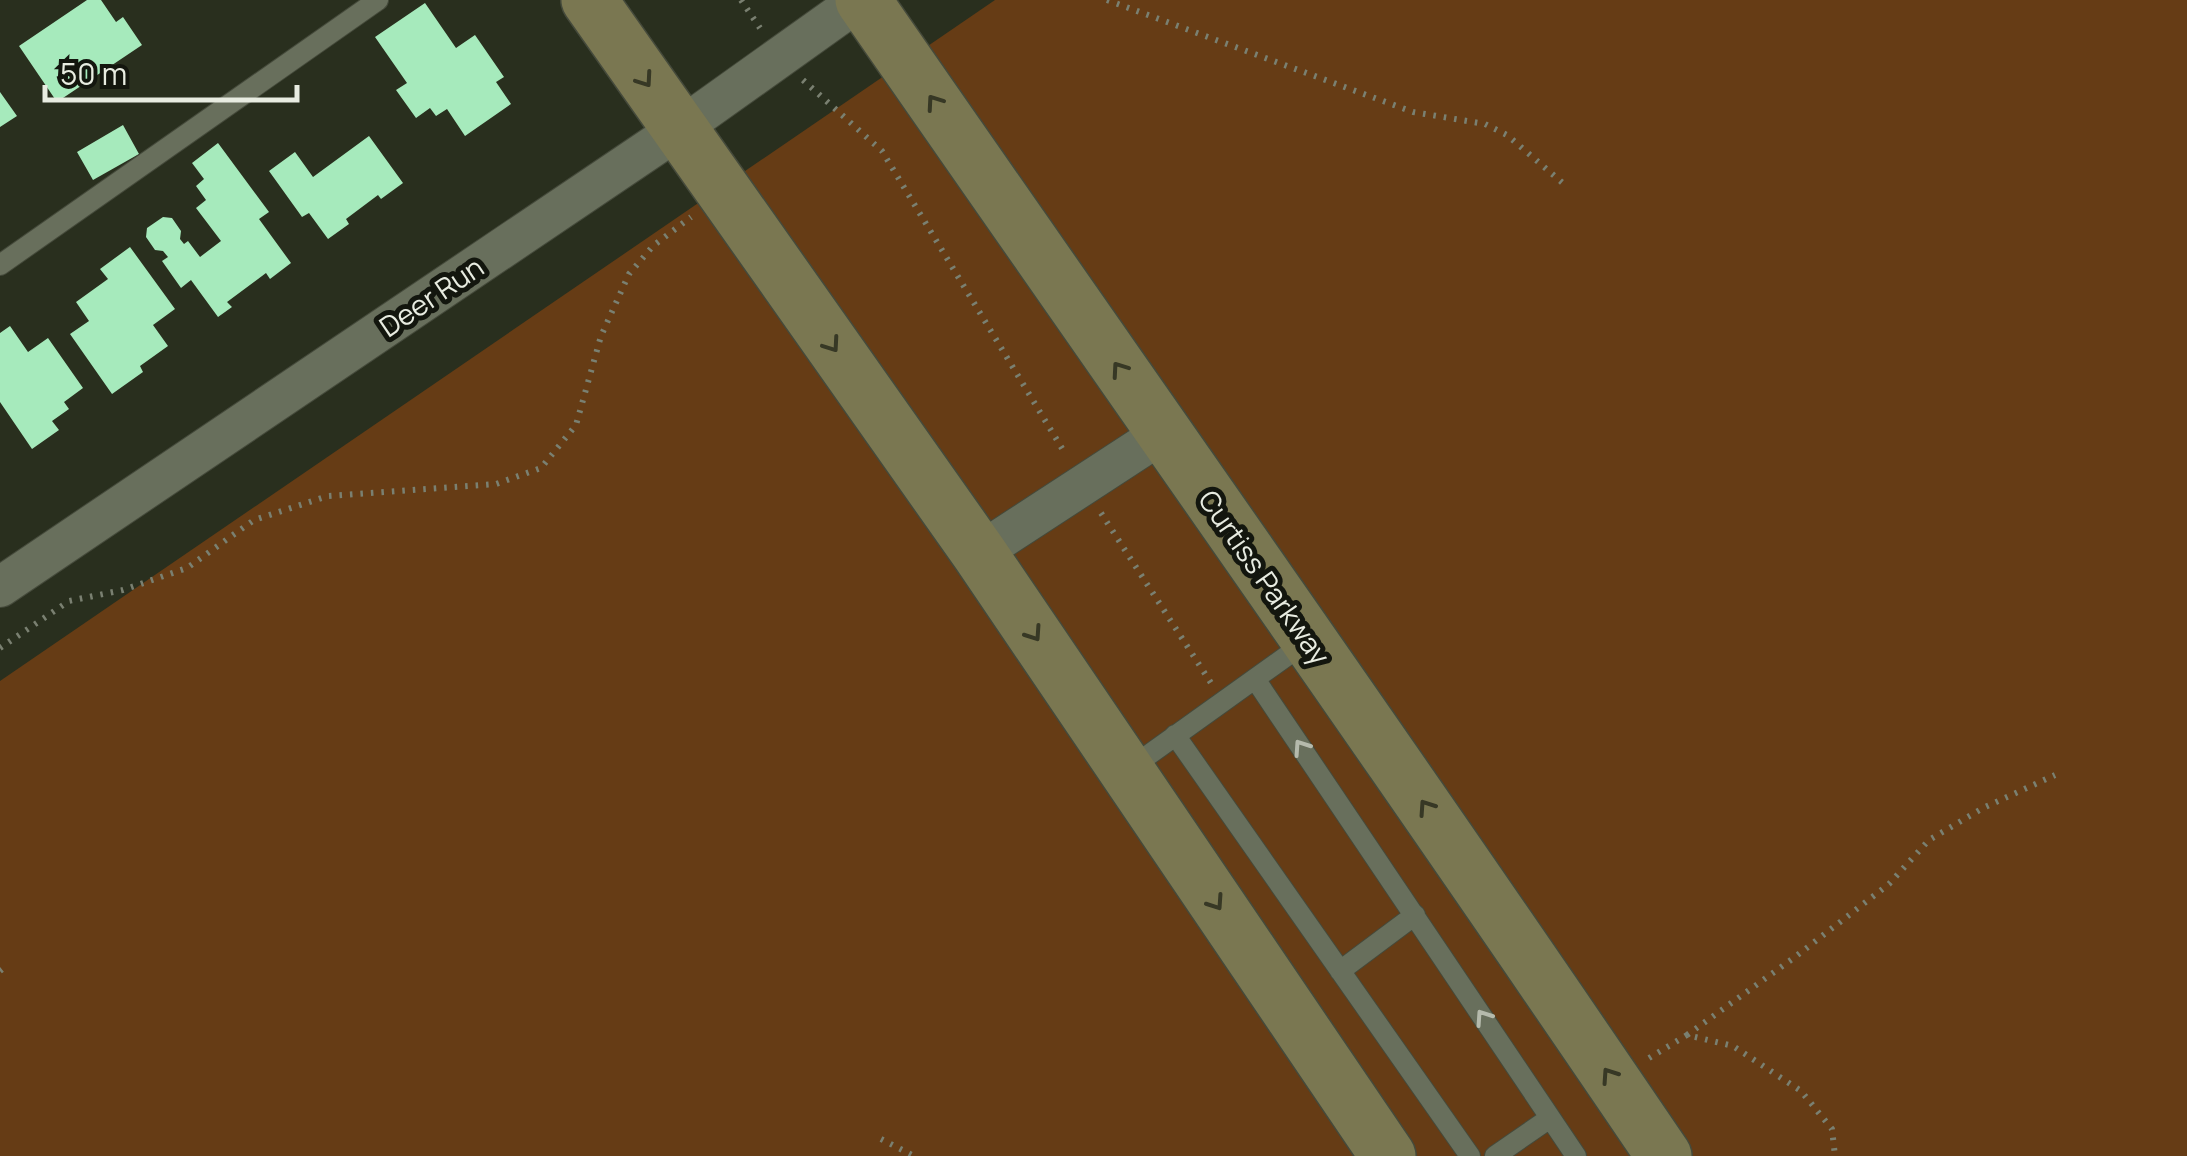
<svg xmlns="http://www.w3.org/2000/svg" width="2187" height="1156" viewBox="0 0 2187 1156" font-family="Manrope,sans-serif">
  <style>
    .green { fill: #663c15 }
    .building { fill: #a6eabc }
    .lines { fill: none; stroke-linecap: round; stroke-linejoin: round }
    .lane-casing { stroke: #454a3b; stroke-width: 22 }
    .street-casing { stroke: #454a3b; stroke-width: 42 }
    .secondary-casing { stroke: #454a3b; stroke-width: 58 }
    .path { stroke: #7a8071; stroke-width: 6; stroke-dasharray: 2.5 8; stroke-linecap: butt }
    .lane { stroke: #686f5c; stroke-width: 20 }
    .street { stroke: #686f5c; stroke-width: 40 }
    .secondary { stroke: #7a7751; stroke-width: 55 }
    .oneway { stroke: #373825 }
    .oneway2 { stroke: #b5baac }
    .labels { text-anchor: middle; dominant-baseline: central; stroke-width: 10; stroke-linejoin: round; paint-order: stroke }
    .street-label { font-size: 28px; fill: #e8ece1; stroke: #13160e }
  </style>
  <rect width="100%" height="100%" fill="#292f1e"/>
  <path class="green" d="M995,0H2187V1156H0V681Z"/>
  <path class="building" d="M87,0H101L116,22L123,17L142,45L57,102L19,46Z
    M425,3L456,48L475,35L504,77L496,82L511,104L465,136L447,109L436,116L430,108L416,118L396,90L407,83L375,37Z
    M0,92L17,116L0,127Z
    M123,125L139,154L93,180L77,152Z
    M369,136L403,183L381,199L378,195L346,219L349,224L328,239L309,213L302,217L269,171L295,152L313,177Z
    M218,143L269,212L259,219L291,263L270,279L266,273L227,302L232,307L218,317L191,280L181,288L162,261L168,257L163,251L155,250L146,237L147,228L163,217L172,218L181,231L180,239L184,244L188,241L200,257L221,241L196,208L206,200L196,186L204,179L192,163Z
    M130,247L175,309L153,325L168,346L140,366L143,372L112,394L70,334L89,321L76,302L108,279L100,269Z
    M10,326L28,352L48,338L83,388L64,402L69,409L52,421L59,430L32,449L0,402V333Z"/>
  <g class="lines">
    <g class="lane-casing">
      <path id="lane" d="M0,265L378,0
        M1255,679L1576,1156
        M1175,735L1470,1156
        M1129,769L1309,640
        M1340,971L1415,915
        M1495,1156L1550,1118"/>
    </g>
    <g class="street-casing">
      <path id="street" d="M979,553L1163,433
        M0,587L679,129L860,0"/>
    </g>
    <g class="secondary-casing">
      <path id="secondary" d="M589,0L979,553L1388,1156
        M863,0C1130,385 1401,768 1664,1156"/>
    </g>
    <path class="path" d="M741,0L760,28
      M1107,0L1413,112L1485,124L1507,135L1565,185
      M803,80L882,151L1066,455
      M1101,513L1211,683
      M0,648L69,601L123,590L187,568L254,520L328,496L496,484L541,468L576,425L601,336L629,274L653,246L691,217
      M0,971L5,967
      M1687,1035L1795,957L1889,884L1929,840L1983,808L2055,775
      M1649,1058L1687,1035L1733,1046L1801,1091L1832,1129L1835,1156
      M881,1139L914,1156"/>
    <use href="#lane" class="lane"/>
    <use href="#street" class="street"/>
    <use href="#secondary" class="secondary"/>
  </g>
  <defs><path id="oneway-chevron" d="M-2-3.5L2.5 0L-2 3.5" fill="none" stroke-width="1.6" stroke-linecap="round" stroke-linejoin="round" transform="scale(2.5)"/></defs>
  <g class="oneway">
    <use href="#oneway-chevron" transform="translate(645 80) rotate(55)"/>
    <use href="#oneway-chevron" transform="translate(934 102) rotate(-125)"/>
    <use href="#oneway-chevron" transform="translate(832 345) rotate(55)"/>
    <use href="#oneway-chevron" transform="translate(1119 369) rotate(-125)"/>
    <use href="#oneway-chevron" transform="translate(1034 634) rotate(56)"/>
    <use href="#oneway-chevron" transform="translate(1426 807) rotate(-124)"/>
    <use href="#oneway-chevron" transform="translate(1216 903) rotate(56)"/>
    <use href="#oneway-chevron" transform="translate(1609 1075) rotate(-124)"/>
  </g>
  <g class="oneway2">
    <use href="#oneway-chevron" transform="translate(1301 747) rotate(-124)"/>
    <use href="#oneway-chevron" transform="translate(1483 1017) rotate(-124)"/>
  </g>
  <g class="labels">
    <g class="street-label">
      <text transform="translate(431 296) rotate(-34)">Deer Run</text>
      <text transform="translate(1265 577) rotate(55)">Curtiss Parkway</text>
    </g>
  </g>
  <path d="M45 85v15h252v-15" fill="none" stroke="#e8ece1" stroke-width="5"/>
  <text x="60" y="85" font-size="30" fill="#e8ece1" stroke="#13160e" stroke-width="8" paint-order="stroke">50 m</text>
</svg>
